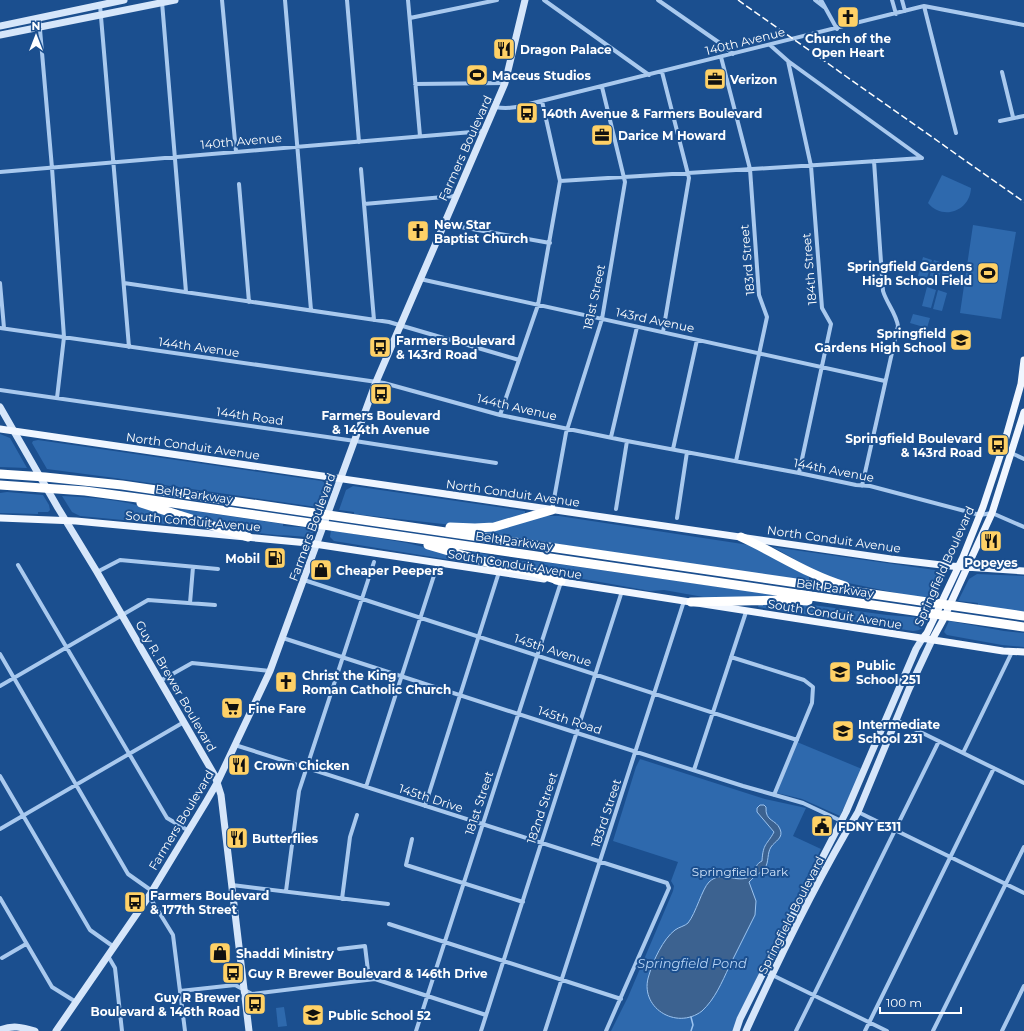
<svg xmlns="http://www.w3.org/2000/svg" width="1024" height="1031" viewBox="0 0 1024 1031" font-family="Montserrat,sans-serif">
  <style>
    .green { fill: #2e69ad }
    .water { fill: #3c6290; stroke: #9cc4f0 }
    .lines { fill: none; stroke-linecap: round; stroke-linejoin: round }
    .stream { stroke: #9cc4f0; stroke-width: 1.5 }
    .street { stroke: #a9c9ee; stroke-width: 4 }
    .secondary { stroke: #d6e6fa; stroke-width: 7 }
    .primary { stroke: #f0f6ff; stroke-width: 7 }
    .highway { stroke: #fff; stroke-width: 9 }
    .rail { stroke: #fff; stroke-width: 1.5; stroke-dasharray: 7 3; stroke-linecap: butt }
    .labels { text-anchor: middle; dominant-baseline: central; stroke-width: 4; stroke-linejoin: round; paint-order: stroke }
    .poi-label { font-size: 12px; font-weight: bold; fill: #fff; stroke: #1b4f8f; text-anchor: start }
    .street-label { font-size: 12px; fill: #fff; stroke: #1b4f8f }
    .park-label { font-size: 12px; fill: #cfe3fa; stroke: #1b4f8f }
    .water-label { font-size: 13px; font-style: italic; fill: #b5d3f5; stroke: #1b4f8f }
  </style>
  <rect width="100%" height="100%" fill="#1b4f8f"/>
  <path class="green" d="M942,175L971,188C970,211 943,221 928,203Z
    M973,225L1016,232L1001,319L960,313Z
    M923,257L932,260L927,278L918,276Z
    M934,260L943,263L938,281L929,279Z
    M945,263L954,266L949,284L940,282Z
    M927,287L936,290L931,308L922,306Z
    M938,290L947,293L942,311L933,309Z
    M913,314L930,318L927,328L910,323Z
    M0,434L10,438L27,468L0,467Z
    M38,440L322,481L328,485V490L323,508L115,478L47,469L32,443L33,441Z
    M353,486L525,511V515L494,524L452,525L354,514V512L339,510L346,490Z
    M7,492L43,495L49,505L50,510L48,512H38V514L0,513V493Z
    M62,496C92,497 123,500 151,509C167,514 183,520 198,525L197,527L80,516L72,512Z
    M181,509L283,524V526L315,528C313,533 312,537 307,537C285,535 253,535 234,527L233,530L183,513L180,510Z
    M545,516H559L749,545L763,549L809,577V581L476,532Z
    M331,530L407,543L440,551L482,565L334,541L330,537Z
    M773,547L942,571L944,579L936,598L911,596L829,579Z
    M472,551L510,560L544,562L776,595L777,598H709L664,590L650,591L511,566L472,554Z
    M977,574L1024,576V612L978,606V603L958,601L969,579Z
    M759,604H805L887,615L928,618C924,627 924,630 913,631L811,616L794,611L793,613L758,607Z
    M949,621L1004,631L1024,633V647L1002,645L947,635L944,632Z
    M797,742L862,769L840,816L802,799L777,793Z
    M640,759L765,799L806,808L793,836L821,849L762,966L733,1031H611L628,997L673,891L674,886L671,881L678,862L613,841L636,767Z
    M284,1007L287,1026L278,1027L276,1008Z"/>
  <path class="water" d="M760,805H764L766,807C765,822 776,819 780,829C784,838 775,841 771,847C767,853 769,862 765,868C761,873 754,876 749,882L756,901L755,915C746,932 738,950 729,967C722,982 715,999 702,1011C676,1031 638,1007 649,975C653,961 663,939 675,930C679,927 685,926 688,923C696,913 702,889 709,882C722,870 733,882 747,878C749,877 752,875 755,873C756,867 756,864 762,861C763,843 767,845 774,832L757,812V808Z"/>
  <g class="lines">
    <path class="stream" d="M691,1031L693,1025L691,1017"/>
    <path class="street" d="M222,0L236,152
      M285,0L311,310
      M347,0L359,142
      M408,0L420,136
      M544,0L649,75
      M658,0L724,46L733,54
      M815,0L824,7
      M821,0L837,29
      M892,0L896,14
      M902,0L905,11
      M162,2L186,292
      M100,5L129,347
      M924,6L956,133
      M39,18L52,168L64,337L57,398
      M410,18L497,0
      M770,45L788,61L922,158
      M721,57L750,169L759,295L767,317L736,461
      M788,61L811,166L822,308L831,324L799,473
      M662,72L689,178L663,332
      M1002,72L1013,117
      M415,84L505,83
      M495,107C506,109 515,108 525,105L924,6L1024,25
      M1000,121L1024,116
      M361,169L374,320
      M0,172L484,131
      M560,181L817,165L922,158
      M239,184L249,302
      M364,204L455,196
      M444,224L550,243
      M420,279L885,381
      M0,283L4,328
      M124,283L389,322L519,360
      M0,328L384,383L500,415L627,441L799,473L856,485L870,486L980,515L992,513L1024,527
      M0,390L355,441L496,463
      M500,415L538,305L560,181L542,101
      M611,437L637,327
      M673,449L697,340
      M1003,449L1024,459
      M862,486L898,326C896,313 887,304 883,291L874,161
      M616,509L627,441
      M552,510L566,433L602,319L625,182L602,87
      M677,518L687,452
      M18,565L167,818L189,831
      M97,572L120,560L218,569
      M304,580L797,740
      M190,603L193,567
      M283,638L577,733L743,786L803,803L850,825
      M0,654L128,874L152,891
      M731,657L804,680L813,687L812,703L774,795
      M160,681L192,663L270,671
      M0,686L148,600L215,605
      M896,720L1024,783
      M235,745L667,883L669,888L606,1031
      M963,753L1012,652
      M694,770L746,612
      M0,776L90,930L114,947
      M366,787L438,563
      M425,806L499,572
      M858,812L1024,893
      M0,829L184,722
      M412,839L406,865L523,902
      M232,885L388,904
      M286,891L299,791L374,562
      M149,896L173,935L185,1031
      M0,898L52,987L76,1002
      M342,899L350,837L357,815
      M389,924L621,999
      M339,949L365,946L369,979
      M108,956L115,968L122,1031
      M2,958L26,944
      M764,971L887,1031
      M180,991L235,985L252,994L375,979L486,1015
      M416,1031L561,582
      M481,1031L622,591
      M545,1031L684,601
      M796,1031L939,741
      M865,1031L994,768
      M933,1031L1024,847
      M1002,1031L1024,986"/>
    <path class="secondary" d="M0,26L124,0
      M0,35L175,0
      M0,407L58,508L97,572L215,776L221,795L249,1031
      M0,1030C12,1025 22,1027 35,1031
      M56,1031L149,896L206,802L217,783L270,671L376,382L505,83L525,0
      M736,1031L740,1019L764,971L846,812L916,649L922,639
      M746,1031C780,956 816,882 858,812L909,689L932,640"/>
    <path class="primary" d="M0,429L891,559L950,566L1024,571
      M0,518L76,521L308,543L544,579
      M556,581L940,641L1003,651L1024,652
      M922,639L927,633L963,557L983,507L1004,444L1021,384L1024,360
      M932,640L943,620L992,513L1024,412"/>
    <path class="highway" d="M0,474L45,477L122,485L1024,616
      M0,485L85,491L145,499L1024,627
      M141,503L248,537
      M450,527L475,528L494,527L552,510
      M741,537C776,553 808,575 845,586
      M428,545L493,564L533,572L561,581
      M691,602L788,600L808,601"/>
    <path class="rail" d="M738,0L1024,202"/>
  </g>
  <defs>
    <g id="church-square" transform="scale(1.15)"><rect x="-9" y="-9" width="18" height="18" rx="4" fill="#ffd166" stroke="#1b4f8f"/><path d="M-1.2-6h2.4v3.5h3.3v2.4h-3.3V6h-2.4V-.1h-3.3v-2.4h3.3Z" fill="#111"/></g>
    <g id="restaurant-square" transform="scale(1.15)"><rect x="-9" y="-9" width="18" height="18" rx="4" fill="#ffd166" stroke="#1b4f8f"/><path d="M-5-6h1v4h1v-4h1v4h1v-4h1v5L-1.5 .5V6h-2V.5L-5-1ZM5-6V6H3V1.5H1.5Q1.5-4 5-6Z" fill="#111"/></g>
    <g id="stadium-square" transform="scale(1.15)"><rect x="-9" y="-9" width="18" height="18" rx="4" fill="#ffd166" stroke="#1b4f8f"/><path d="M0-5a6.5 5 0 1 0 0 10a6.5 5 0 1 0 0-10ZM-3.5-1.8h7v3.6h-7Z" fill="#111"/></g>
    <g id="office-square" transform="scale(1.15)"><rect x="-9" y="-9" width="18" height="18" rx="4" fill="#ffd166" stroke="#1b4f8f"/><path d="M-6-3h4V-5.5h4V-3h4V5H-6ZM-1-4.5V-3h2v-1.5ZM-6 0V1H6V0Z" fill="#111"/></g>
    <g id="bus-square" transform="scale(1.15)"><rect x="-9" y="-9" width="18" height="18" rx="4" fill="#ffd166" stroke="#1b4f8f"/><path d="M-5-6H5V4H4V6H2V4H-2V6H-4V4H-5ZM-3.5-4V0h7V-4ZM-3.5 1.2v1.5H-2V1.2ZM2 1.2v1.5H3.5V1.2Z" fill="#111"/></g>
    <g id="school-square" transform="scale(1.15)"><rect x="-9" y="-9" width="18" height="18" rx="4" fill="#ffd166" stroke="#1b4f8f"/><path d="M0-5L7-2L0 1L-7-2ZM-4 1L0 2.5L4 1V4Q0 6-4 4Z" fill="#111"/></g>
    <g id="fuel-square" transform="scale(1.15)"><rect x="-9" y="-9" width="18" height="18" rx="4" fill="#ffd166" stroke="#1b4f8f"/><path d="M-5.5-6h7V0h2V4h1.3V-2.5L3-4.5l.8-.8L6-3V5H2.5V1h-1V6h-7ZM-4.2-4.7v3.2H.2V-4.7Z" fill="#111"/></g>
    <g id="shop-square" transform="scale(1.15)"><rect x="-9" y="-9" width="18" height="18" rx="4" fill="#ffd166" stroke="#1b4f8f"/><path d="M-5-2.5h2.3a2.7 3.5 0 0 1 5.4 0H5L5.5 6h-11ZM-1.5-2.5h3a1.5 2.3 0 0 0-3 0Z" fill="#111"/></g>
    <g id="supermarket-square" transform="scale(1.15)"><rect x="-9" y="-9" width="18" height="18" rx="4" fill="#ffd166" stroke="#1b4f8f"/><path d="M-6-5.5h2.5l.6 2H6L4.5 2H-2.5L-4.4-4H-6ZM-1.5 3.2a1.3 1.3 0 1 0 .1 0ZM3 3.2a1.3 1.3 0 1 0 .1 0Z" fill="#111"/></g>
    <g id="civic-square" transform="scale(1.15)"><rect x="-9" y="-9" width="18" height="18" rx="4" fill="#ffd166" stroke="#1b4f8f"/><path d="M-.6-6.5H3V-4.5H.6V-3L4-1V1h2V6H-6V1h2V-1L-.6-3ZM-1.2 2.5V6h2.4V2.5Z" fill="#111"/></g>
  </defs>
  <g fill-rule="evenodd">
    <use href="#church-square" x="848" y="17"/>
    <use href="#restaurant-square" x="504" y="49"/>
    <use href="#stadium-square" x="477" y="75"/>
    <use href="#office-square" x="715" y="79"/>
    <use href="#bus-square" x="527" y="113"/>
    <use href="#office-square" x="602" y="135"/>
    <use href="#church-square" x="418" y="231"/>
    <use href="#stadium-square" x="988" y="273"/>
    <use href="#school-square" x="961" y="340"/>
    <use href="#bus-square" x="380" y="347"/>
    <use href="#bus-square" x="381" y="394"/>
    <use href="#bus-square" x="998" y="445"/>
    <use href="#restaurant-square" x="991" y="541"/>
    <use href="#fuel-square" x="275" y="558"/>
    <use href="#shop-square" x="321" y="570"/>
    <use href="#school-square" x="840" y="672"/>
    <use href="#church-square" x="286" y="682"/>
    <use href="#supermarket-square" x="232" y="708"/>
    <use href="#school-square" x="843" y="731"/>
    <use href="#restaurant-square" x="239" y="765"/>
    <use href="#civic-square" x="822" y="826"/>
    <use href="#restaurant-square" x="237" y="838"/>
    <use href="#bus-square" x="135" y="902"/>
    <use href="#shop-square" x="220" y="953"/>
    <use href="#bus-square" x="233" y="973"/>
    <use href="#bus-square" x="255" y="1004"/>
    <use href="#school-square" x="313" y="1015"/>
  </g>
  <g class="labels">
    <g class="poi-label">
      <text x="848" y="38" text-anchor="middle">Church of the<tspan x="848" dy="14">Open Heart</tspan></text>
      <text x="520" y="49">Dragon Palace</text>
      <text x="492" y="75">Maceus Studios</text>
      <text x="730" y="79">Verizon</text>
      <text x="542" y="113">140th Avenue &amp; Farmers Boulevard</text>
      <text x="618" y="135">Darice M Howard</text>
      <text x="434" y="224">New Star<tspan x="434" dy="14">Baptist Church</tspan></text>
      <text x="972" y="266" text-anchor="end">Springfield Gardens<tspan x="972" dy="14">High School Field</tspan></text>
      <text x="946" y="333" text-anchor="end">Springfield<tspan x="946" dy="14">Gardens High School</tspan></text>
      <text x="396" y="340">Farmers Boulevard<tspan x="396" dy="14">&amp; 143rd Road</tspan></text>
      <text x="381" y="415" text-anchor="middle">Farmers Boulevard<tspan x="381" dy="14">&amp; 144th Avenue</tspan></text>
      <text x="982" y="438" text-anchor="end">Springfield Boulevard<tspan x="982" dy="14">&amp; 143rd Road</tspan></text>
      <text x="260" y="558" text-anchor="end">Mobil</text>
      <text x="991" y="562" text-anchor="middle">Popeyes</text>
      <text x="336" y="570">Cheaper Peepers</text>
      <text x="856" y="665">Public<tspan x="856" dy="14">School 251</tspan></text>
      <text x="302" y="675">Christ the King<tspan x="302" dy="14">Roman Catholic Church</tspan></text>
      <text x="248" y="708">Fine Fare</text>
      <text x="858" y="724">Intermediate<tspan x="858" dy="14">School 231</tspan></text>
      <text x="254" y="765">Crown Chicken</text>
      <text x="838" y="826">FDNY E311</text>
      <text x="252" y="838">Butterflies</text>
      <text x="150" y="895">Farmers Boulevard<tspan x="150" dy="14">&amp; 177th Street</tspan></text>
      <text x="236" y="953">Shaddi Ministry</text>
      <text x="248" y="973">Guy R Brewer Boulevard &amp; 146th Drive</text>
      <text x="240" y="997" text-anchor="end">Guy R Brewer<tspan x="240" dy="14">Boulevard &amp; 146th Road</tspan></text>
      <text x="328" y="1015">Public School 52</text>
    </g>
    <g class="street-label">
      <text transform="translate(745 41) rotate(-14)">140th Avenue</text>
      <text transform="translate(241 141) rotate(-5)">140th Avenue</text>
      <text transform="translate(465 148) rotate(-66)">Farmers Boulevard</text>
      <text transform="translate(747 260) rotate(-95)">183rd Street</text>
      <text transform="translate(809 269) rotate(-95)">184th Street</text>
      <text transform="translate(594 297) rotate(-78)">181st Street</text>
      <text transform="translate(655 320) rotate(12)">143rd Avenue</text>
      <text transform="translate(199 347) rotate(8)">144th Avenue</text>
      <text transform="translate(517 407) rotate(13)">144th Avenue</text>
      <text transform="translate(250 416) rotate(8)">144th Road</text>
      <text transform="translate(193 446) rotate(8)">North Conduit Avenue</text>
      <text transform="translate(834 470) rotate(11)">144th Avenue</text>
      <text transform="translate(513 493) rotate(8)">North Conduit Avenue</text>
      <text transform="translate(194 494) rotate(8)">Belt Parkway</text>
      <text transform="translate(193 521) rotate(5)">South Conduit Avenue</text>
      <text transform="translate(312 527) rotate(-70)">Farmers Boulevard</text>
      <text transform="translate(834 539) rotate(8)">North Conduit Avenue</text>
      <text transform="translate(514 541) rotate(8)">Belt Parkway</text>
      <text transform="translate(515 564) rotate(9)">South Conduit Avenue</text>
      <text transform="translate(944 566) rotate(-66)">Springfield Boulevard</text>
      <text transform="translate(835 588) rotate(8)">Belt Parkway</text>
      <text transform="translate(835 614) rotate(9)">South Conduit Avenue</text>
      <text transform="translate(553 650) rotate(18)">145th Avenue</text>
      <text transform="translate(176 686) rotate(60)">Guy R. Brewer Boulevard</text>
      <text transform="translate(570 720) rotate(18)">145th Road</text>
      <text transform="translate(431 798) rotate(18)">145th Drive</text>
      <text transform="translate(479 803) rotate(-72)">181st Street</text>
      <text transform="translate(542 808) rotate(-72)">182nd Street</text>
      <text transform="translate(606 813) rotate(-72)">183rd Street</text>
      <text transform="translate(181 820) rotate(-59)">Farmers Boulevard</text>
      <text transform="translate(791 915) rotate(-63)">Springfield Boulevard</text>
    </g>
    <g class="park-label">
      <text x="740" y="871">Springfield Park</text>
    </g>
    <g class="water-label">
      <text x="692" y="963">Springfield Pond</text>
    </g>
  </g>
  <g transform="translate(36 36)" stroke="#1b4f8f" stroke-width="3" paint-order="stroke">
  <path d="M0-3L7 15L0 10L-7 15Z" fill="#ffffff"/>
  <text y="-6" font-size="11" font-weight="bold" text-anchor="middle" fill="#ffffff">N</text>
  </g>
  <path d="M880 1007v6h81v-6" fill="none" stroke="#ffffff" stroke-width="2"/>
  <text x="886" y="1007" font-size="12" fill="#ffffff" stroke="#1b4f8f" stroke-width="3" paint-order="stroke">100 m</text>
</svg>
